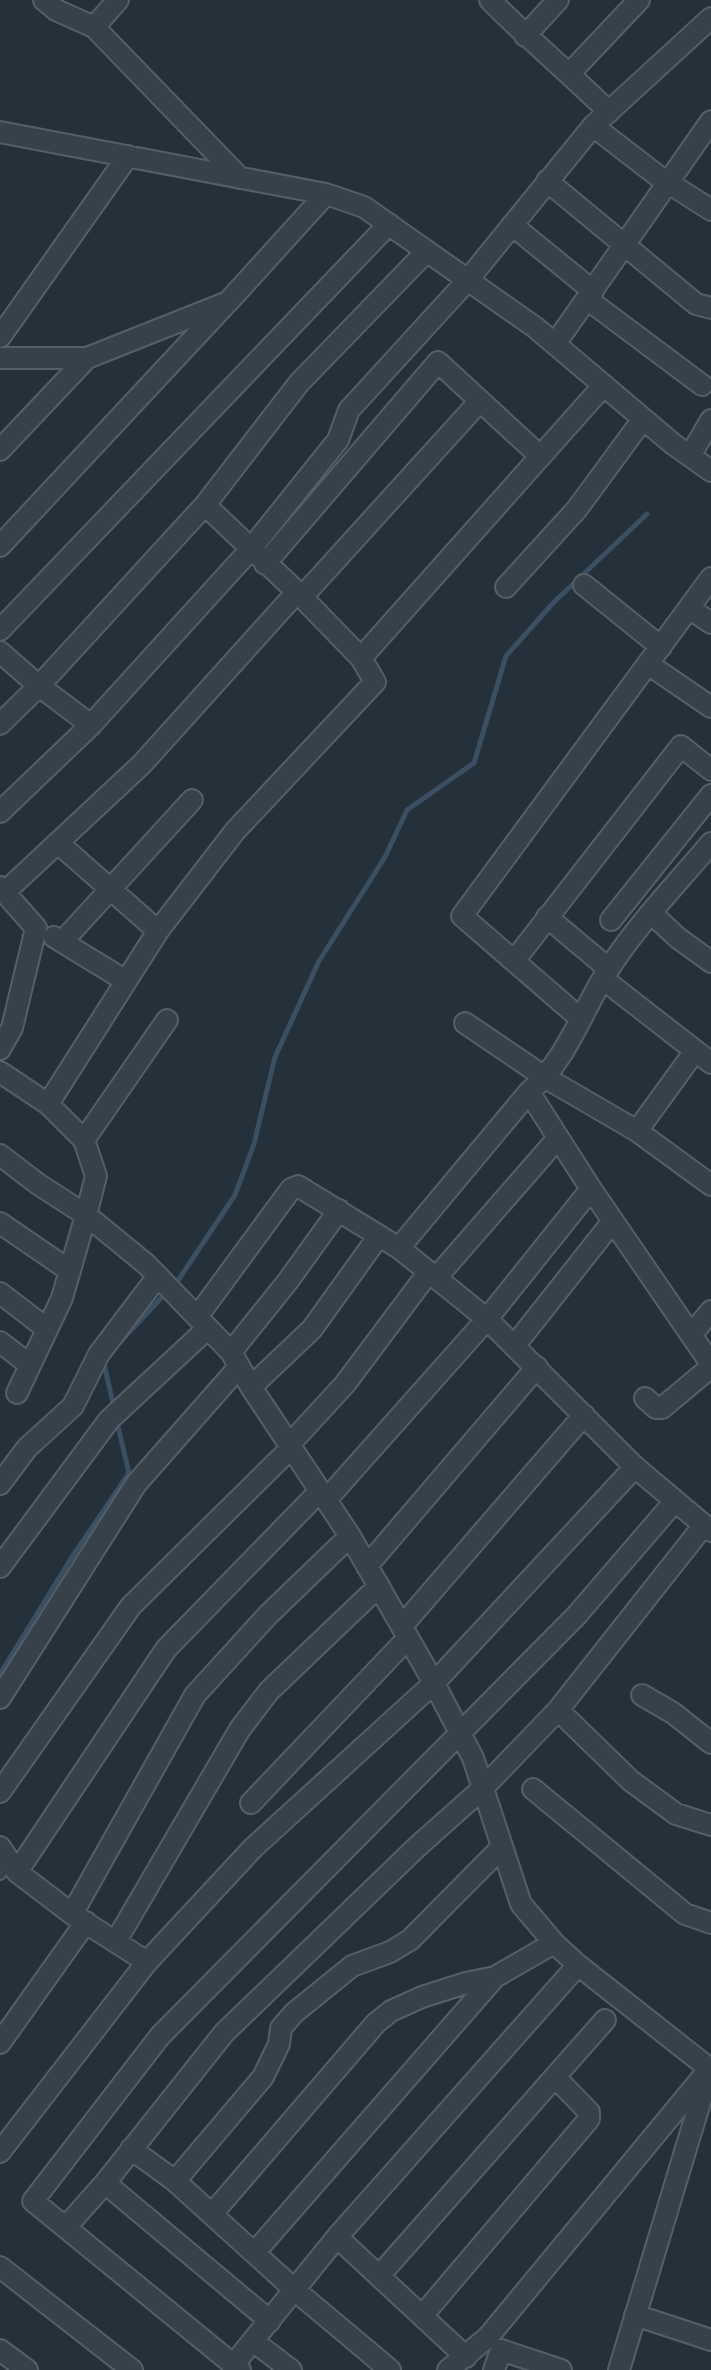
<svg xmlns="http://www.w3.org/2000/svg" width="711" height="2370" viewBox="0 0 711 2370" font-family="Inter,sans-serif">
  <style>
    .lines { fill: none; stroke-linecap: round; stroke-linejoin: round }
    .stream { stroke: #3a4f62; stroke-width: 5 }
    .lane-casing { stroke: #565f68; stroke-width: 14 }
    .street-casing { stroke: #565f68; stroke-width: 24 }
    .lane { stroke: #37414a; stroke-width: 10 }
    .street { stroke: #37414a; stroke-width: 20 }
  </style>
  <rect width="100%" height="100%" fill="#24303a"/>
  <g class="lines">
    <path class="stream" d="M179,1279L235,1195L254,1144L275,1057L319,961L385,857L407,810L474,763L506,656L554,602L647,514
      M121,1341L163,1296
      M103,1359L114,1408
      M0,1674L72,1557L129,1473L117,1422"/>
    <g class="lane-casing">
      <path id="lane" d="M0,1874L10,1862"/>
    </g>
    <g class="street-casing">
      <path id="street" d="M44,0L56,10L94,27L240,178
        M490,0C528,39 570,73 609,112
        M94,27L118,0
        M525,36L558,0
        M570,73L639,0
        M593,126L658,176L711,210
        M0,132L326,194
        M547,181L696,304L711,308
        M512,225L593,291
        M587,299L702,385
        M0,337L128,156
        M555,344L711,121
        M0,358H87L228,302L326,194L364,207L536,328L673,444L711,471
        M0,450L87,358
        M690,456L711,420
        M0,546L224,306
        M265,564L438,362L540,456
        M584,585L661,647
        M506,587L577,509L643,419
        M302,597L479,402
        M689,608L711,623
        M0,630L389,224
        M0,652L39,686L91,725
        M361,658L604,385
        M648,664L711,707
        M0,724L39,686L205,505L299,383L427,251
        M0,812L91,725L250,550L338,440L349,410L467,281L593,126L711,18
        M58,843L158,931
        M0,887L36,928L12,1028L0,1049
        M5,892L142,764L297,592
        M651,913L678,938L711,962
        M547,917L609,969
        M611,920L711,795
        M54,937L126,981
        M62,942L192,800
        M514,961L681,746L711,770
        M603,979L711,1063
        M581,1019L462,916L711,578
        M465,1023L546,1078L637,1131L711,1185
        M0,1072L48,1104L84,1140L96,1176L86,1215L146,1264L231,1352L251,1387L350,1536L434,1683L473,1758L521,1904L554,1943L578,1965L710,2069
        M529,1092L591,1189L711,1364
        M48,1104L158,931L235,831L375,682L361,658L297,592L205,505
        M637,1131L695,1051
        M84,1140L167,1020
        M0,1155L38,1184L86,1215L62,1298L17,1393
        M0,1223L70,1271
        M399,1248L529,1092C564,1063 580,1017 603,978C632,930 674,887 711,843
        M436,1278L558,1138
        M0,1293L47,1329
        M197,1317L291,1189L298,1186L399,1248L487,1319L635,1467L711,1531
        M691,1335L711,1311
        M0,1342L30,1365
        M515,1345L613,1221
        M231,1352L288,1281L339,1210
        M251,1387L312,1329L378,1237
        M645,1398L656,1408H662L711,1367
        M289,1445L345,1384L428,1273
        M0,1484L27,1448L73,1406L99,1354L158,1276
        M326,1500L487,1319L591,1189
        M367,1566L537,1367
        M0,1567L109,1420L208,1328
        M402,1626L584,1415
        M642,1695L673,1713L711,1743
        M0,1698L136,1484L239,1367
        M558,1710L631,1781L676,1814L711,1825
        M533,1789L685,1914L711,1923
        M0,1792L131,1606L291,1448
        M251,1803L408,1638
        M0,1847L17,1872L72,1914L147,1962
        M17,1872L166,1649L320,1491
        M72,1914L195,1695L268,1615L350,1536
        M116,1941L240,1729L269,1691L379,1586
        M0,2043L86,1922
        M131,2149L175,2181L296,2291L390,2370
        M0,2152L147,1962L253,1848L434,1683L635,1467
        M175,2181L263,2077L279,2044L281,2028L294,2013L352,1966L390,1952L410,1940L502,1847
        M105,2183L270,2321
        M212,2214L376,2023L391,2011L422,1997L466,1983L495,1977L554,1943
        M66,2227L105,2183L224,2033L418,1846L482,1789L558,1710L704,1525
        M337,2237L466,2357
        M255,2252L495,1977
        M0,2267L132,2370
        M379,2276L605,2020
        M635,2315L711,2340
        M422,2316L589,2119V2112L555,2077
        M253,2341L291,2370
        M0,2350L27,2370
        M234,2364L337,2237L578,1965
        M240,2370L33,2201L160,2036L576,1616L675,1501
        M448,2370L488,2337L711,2067
        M494,2370L501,2350L561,2370
        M619,2370L707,2079"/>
    </g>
    <use href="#lane" class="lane"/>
    <use href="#street" class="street"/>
  </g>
</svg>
